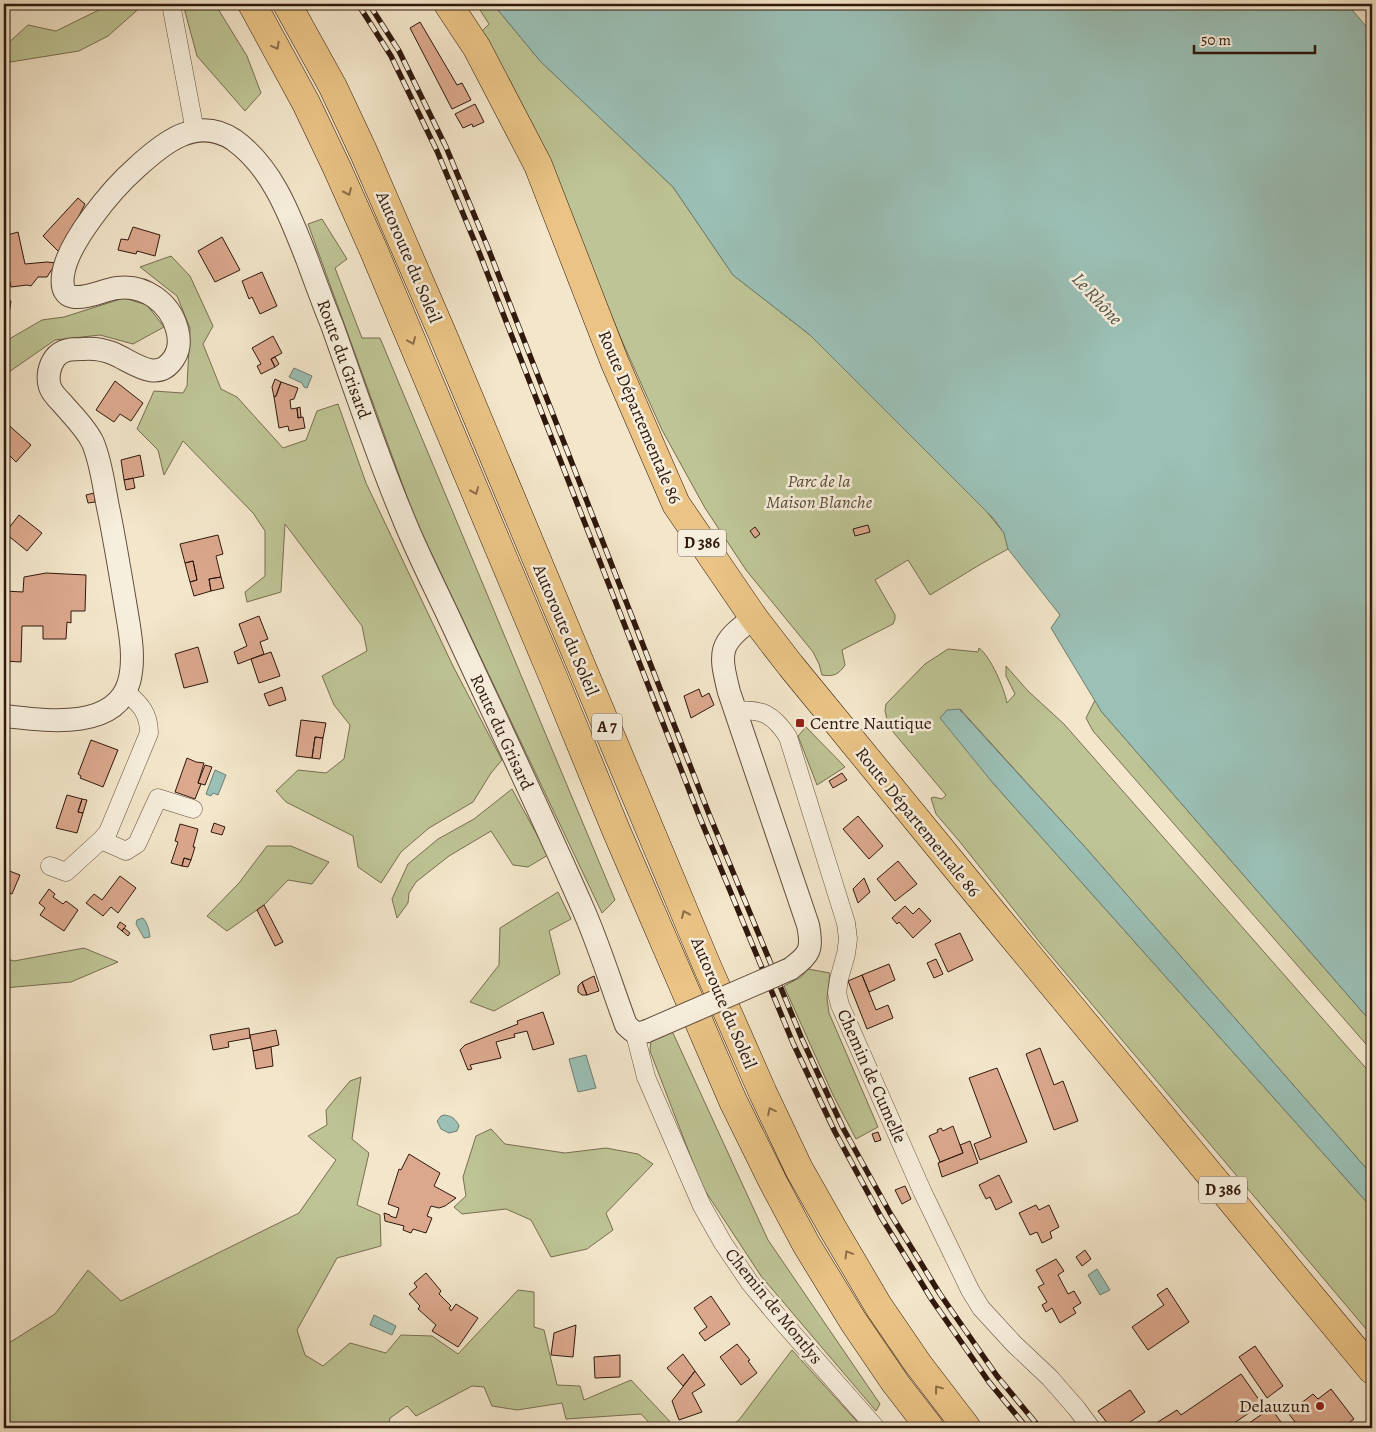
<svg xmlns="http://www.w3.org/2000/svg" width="1376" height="1432" viewBox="0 0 1376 1432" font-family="Alegreya,serif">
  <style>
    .green { fill: #bec495; stroke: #776e51 }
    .water { fill: #9bc0b6; stroke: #707d72 }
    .building { fill: #dba88d; stroke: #30180d }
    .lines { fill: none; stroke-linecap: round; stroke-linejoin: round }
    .minor-casing { stroke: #614c3c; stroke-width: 19 }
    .tertiary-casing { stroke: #614c3c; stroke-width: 24 }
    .primary-casing { stroke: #30180d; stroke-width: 29 }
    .motorway-casing { stroke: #30180d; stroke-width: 29 }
    .minor { stroke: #f7efdd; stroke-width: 18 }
    .tertiary { stroke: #f7efdd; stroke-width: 22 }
    .primary { stroke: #eac385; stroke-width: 28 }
    .motorway { stroke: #eac385; stroke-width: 28 }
    .rail-casing { stroke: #30180d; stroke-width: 5.5 }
    .rail { stroke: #f7efdd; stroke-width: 4; stroke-dasharray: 11; stroke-linecap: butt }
    .tertiary-bridge-casing { stroke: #614c3c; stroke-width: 24; stroke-linecap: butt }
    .tertiary-bridge { stroke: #f7efdd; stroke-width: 22 }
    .oneway { stroke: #8d6e49 }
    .poi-dot { fill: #8f2418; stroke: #f7efdd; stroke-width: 2 }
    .labels { text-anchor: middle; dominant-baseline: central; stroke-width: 5; stroke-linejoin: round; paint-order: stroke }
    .shield { fill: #f7efdd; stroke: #6c584b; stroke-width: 1 }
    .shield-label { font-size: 16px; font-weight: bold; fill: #30180d }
    .street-label { font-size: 18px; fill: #30180d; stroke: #f7efdd }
    .park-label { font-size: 18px; font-style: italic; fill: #5b4c36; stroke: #f7efdd }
    .poi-label { font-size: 18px; fill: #30180d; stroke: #f7efdd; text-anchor: start }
    .water-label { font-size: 19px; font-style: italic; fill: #555348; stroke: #f7efdd }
  </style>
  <rect width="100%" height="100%" fill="#f3e6ca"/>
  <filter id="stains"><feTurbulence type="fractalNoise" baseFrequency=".004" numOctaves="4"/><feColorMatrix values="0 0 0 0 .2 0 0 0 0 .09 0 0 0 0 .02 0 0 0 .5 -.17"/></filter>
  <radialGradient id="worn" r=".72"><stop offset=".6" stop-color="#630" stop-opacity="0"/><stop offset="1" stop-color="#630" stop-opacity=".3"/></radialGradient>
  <path class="green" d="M109,4H159V9L143,5L108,36L79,51L4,63L6,45L28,25L56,31L109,5Z
    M183,4H215L247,56L261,93L245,111L197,56Z
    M476,4H493L541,62L673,187L733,275L810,335L982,506L1004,533L1008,549L981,564L930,595L908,560L875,580L895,615V619L893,624L842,650L845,665C839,674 834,677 822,675L819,664L813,652L746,570L705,508L662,430L622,341L538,140L482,31L489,24Z
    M322,219L347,259L335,268L362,338H380L615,900L602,913L415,519L308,224Z
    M171,256L190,276L213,326L203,344L221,389L237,397L283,448L306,440L317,411L338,404L366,483L453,666L502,760L491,773L473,802L429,828L401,852L381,883L358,867L353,836L286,802L276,791L298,770L326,773L344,759L350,725L334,705L322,676L367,651L362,626L285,524L281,592L247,602L245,592L265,576V531L253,513L183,441L164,475L158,450L137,429L154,391L183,393L187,386L190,328L177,296L140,267Z
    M124,298L147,305L164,327L133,344L100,335L55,340L9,372L4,378V342L42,320L64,317Z
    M979,648C991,657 1004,688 1007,703L1015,694L1006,676V666L1028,691L1064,724L1372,1075V1175L1085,847L960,709L992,782L1372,1208V1336L1041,944L960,842L936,814L931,798L934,797L942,799L946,795L889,727L885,711L886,704L925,664L948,649L978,652Z
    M1095,700L1101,711L1372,1023V1051L1093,731L1086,718Z
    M806,727L845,767L817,785L798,736Z
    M512,789L548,855L528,867L513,865L491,831L449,856L416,882L409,893L408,903L397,918L392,899L408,864L438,839L474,819Z
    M267,846H291L329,862L312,884L288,880L264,905L227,931L207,916L239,883Z
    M558,892L571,919L549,931L560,974L494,1011L470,1002L499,965L500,928Z
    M84,948L118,962L71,982L4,988V958L14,961Z
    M808,969L830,973L827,998L829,1013L878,1127L856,1139L833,1095L784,986L801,977Z
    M672,1031L768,1240L880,1404L876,1411L761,1276L702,1186L650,1051L651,1040Z
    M361,1077L352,1139L369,1153L357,1205L380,1215L381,1246L337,1258L297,1330L305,1355L323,1366L350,1343L386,1353L401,1335L432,1336L458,1354L518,1290L534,1292V1327L544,1330L557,1385L580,1386L584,1400L631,1380L676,1428H654L641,1414L566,1419L562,1403L517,1410L492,1406L484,1387L472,1386L416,1416L407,1406L390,1418L388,1428H4V1346L55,1314L88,1270L121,1301L299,1213L336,1160L308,1136L327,1125L326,1110L350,1081Z
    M491,1129L505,1144L565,1153L606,1148L638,1154L653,1164L606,1213L613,1230L587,1249L551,1257L531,1220L506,1209L462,1214L454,1207L466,1196L463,1177L476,1136Z
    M792,1350L863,1428H728L739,1420Z"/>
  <path class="water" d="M493,4H1347L1372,33V1023L1101,711L1051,628L1060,615L1008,549L1004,533L994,519L810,335L733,275L673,187L541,62Z
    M294,368L312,376L307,388L304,387L302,383L289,377Z
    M959,709L1085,847L1372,1175V1208L992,782L940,718L947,710Z
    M215,770L226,775L218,795L213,793L211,796L206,794Z
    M143,918C148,924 149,930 150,937L144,938L136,924L137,920Z
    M586,1055L596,1088L578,1092L569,1059Z
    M444,1115C452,1116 456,1119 459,1126L457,1131L449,1133L441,1129L437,1121L441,1116Z
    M1097,1269L1110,1290L1100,1295L1088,1275Z
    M374,1315L396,1326L392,1335L370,1325Z"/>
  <path class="building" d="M420,22L457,85L462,83L471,100L452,109L410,28Z
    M475,104L484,122L473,127L472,124L463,128L455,114Z
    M78,198L85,204L60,253L43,236Z
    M133,227L160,235L155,256L137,251L136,254L118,250L121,239L128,240Z
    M18,232L25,264L47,262L56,263L47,277H38L31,286L27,285L11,287L6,265L4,266V236Z
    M222,237L240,270L215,282L198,251Z
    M262,272L277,306L260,314L252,297L249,299L242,281Z
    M4,300L11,301L8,320L4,319Z
    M273,336L282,353L271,359L275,367L261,374L257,366L261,364L252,348Z
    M275,357L279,364L275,367L271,359Z
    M275,379L281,382L276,396L274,397L272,387Z
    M115,381L143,403L131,421L120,414L114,422L96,410Z
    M281,382L298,388L294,399L290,400L291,409L297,408L298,418L303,417L305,428L289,431L288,426L279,428L274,397L276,396Z
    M300,407L301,417L298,418L297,408Z
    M4,421L31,445L16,462L4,450Z
    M140,455L144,476L124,480L121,460Z
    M133,478L135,488L126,490L124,480Z
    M94,493L95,502L88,503L86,495Z
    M19,515L42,533L27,551L5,533Z
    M868,525L870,532L855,536L853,529Z
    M755,527L760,534L755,538L750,531Z
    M218,535L223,554L216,556L221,577L209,579L211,591L194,596L190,582L197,580L193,561L185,563L180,544Z
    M193,561L197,580L190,582L185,563Z
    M46,573L86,575L85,611H71V623L67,622L66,639H43V626H22L21,662L4,661V591L23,592L24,577Z
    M221,577L224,588L211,591L209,579Z
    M259,616L268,639L260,642L264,654L238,664L234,652L247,646L239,624Z
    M198,647L208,682L184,688L175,654Z
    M271,652L280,676L259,683L251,659Z
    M282,687L286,700L269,706L264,694Z
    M699,689L702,697L709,693L714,705L691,718L684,696Z
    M301,720L326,723L323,738L315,737L312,758L296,756Z
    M315,737L323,738L320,759L312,758Z
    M91,740L118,750L103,787L80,778L81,776L78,774Z
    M187,758L196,762L204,763L198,783L201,784L195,799L175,792Z
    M205,765L212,767L205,785L198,783Z
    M842,773L847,780L833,788L829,781Z
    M67,795L82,799L78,812L83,813L77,833L56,828Z
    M82,799L87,800L83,813L78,812Z
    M858,816L883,846L869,859L843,829Z
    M214,823L225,827L222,835L211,832Z
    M180,824L198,829L193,847H195L191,860L184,858L182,866L171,863L178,842L175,841Z
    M184,858L191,860L188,867L182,866Z
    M898,861L917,884L895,901L877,879Z
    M4,869L20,875L12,894L4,891Z
    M120,876L136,888L118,913L111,907L103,916L86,903L94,894L102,900Z
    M864,878L870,892L858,903L853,889Z
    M49,889L55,894L53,897L63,904L66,901L78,910L64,931L40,915L45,908L39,903Z
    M264,905L283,942L275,946L257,910Z
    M905,906L913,914L919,908L931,921L913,938L899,922L897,924L892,918Z
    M120,922L126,926L122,931L117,927Z
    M124,928L130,933L128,936L122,931Z
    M960,933L973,960L948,972L935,944Z
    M936,959L943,974L934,978L927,963Z
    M889,964L895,980L869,992L862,975Z
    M862,975L876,1010L888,1005L893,1018L867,1029L848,981Z
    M594,976L599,991L587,995L582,982Z
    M582,982L587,995H582L578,992V986Z
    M543,1012L554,1044L533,1050L527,1031L514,1034L515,1037L496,1042L501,1058L470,1065L472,1069L468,1070L460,1050L465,1045L518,1024L517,1021Z
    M249,1028L250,1038L228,1042L229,1047L213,1050L210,1035Z
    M276,1030L279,1045L253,1051L250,1035Z
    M271,1047L273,1066L256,1069L253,1051Z
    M1040,1048L1054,1085L1063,1081L1078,1121L1054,1130L1026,1054Z
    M997,1068L1027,1142L980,1160L974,1144L991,1137L969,1078Z
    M953,1126L963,1153L940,1162L929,1136L938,1132L937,1130L941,1128L943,1131Z
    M878,1132L881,1140L875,1142L872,1134Z
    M970,1141L978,1163L942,1177L938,1163L963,1153L960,1145Z
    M409,1154L440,1173L434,1186L456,1198L445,1206L439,1208L431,1206L427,1216L432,1218L426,1233L413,1229L411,1233L403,1230L404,1226L385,1221L384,1213L390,1215V1216L396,1218L399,1208L388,1204L399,1169L401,1170Z
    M999,1175L1012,1202L996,1210L990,1197L986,1199L979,1185Z
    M905,1186L911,1199L902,1204L895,1190Z
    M1036,1205L1039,1210L1049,1205L1059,1227L1050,1232L1052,1238L1042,1243L1037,1232L1030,1235L1019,1213Z
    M1085,1250L1091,1259L1082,1266L1076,1257Z
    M1056,1259L1064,1271L1058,1275L1068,1294L1074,1291L1081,1303L1073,1308L1076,1313L1060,1323L1052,1308L1046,1312L1042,1305L1047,1302L1038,1287L1044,1284L1036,1270Z
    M426,1273L441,1291L439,1294L451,1306L449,1308L451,1311L456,1304L478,1318L458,1347L432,1331L436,1325L418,1309L420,1306L409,1294L417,1287L414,1283Z
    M1167,1288L1189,1322L1148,1350L1132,1327L1164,1305L1157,1295Z
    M711,1296L730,1324L705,1341L699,1333L707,1327L694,1308Z
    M576,1325L573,1357L551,1355L554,1333Z
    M737,1344L750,1360L748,1361L757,1373L741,1385L720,1357Z
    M1255,1346L1283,1386L1267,1398L1239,1357Z
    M683,1354L695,1371L683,1386L667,1368Z
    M620,1355V1377L595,1378L594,1357Z
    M695,1371L705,1385L692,1393L702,1412L679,1420L672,1401Z
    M1241,1374L1262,1404L1227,1428L1150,1427L1177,1410L1181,1415Z
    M1331,1389L1354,1419L1342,1428H1300L1288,1413L1313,1394L1318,1399Z
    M1130,1390L1145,1412L1121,1428H1111L1098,1411Z
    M1271,1408L1283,1425L1278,1428H1242Z
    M1131,1422L1135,1428H1121Z"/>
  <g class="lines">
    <g class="minor-casing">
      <path id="minor" d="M171,4L195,131
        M736,711C762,708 774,715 788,737L846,923L848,939L846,954L839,979L837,993L840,1005L923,1193L970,1290L981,1308L1014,1344L1050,1378L1077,1409L1091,1428
        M101,840L126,851L137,844L158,798L193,809
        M50,866L66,872L101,840L108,832L149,733C149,713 140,704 126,692
        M635,1034L646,1077L702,1206L723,1243L750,1283L780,1319L876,1428"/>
    </g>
    <g class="tertiary-casing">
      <path id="tertiary" d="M754,618C718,643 719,652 729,692L808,925C813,949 810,955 790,969
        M4,716C42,720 115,732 129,682C136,657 129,627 125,602C120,572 115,542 109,512C104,489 102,465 93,443C86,428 73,416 62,403C58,399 52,393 50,387C47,378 49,366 55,358C62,349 72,349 82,349C92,348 102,349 112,353C132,361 157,385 174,358C180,349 180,340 177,329C170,303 145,284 117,288C99,290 58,314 63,275C67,243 112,189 136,168C163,143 197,115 234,140C273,168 290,216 307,259C315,281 323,303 332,325C355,389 376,453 402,515C417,553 436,589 453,626C497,721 542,815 584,911C600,948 612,987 626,1025C635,1033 635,1035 647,1031"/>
    </g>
    <g class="primary-casing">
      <path id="primary" d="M448,4L477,48L538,165L615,363L676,504L754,618L791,666L994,914L1372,1370"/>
    </g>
    <g class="motorway-casing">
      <path id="motorway" d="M252,4L306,103L337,168L374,251L554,679L616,830L733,1101L773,1182L806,1244L853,1321L896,1384L930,1428
        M287,4L333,87L364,153L442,333L707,966L763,1093L799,1169L833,1229L879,1307L918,1364L967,1428"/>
    </g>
    <use href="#minor" class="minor"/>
    <use href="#tertiary" class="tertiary"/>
    <use href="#primary" class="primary"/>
    <use href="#motorway" class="motorway"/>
    <g class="rail-casing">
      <path id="rail" d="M358,4L391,56L437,151L479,252L700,818L793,1043L835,1132L881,1217L932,1300L989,1382L1027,1428
        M369,4L399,51L446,147L488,248L709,814L802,1039L843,1128L890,1213L940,1294L997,1376L1040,1428"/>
    </g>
    <use href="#rail" class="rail"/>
    <g class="tertiary-bridge-casing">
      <path id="tertiary-bridge" d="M647,1031L790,969"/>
    </g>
    <use href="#tertiary-bridge" class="tertiary-bridge"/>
  </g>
  <defs><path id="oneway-chevron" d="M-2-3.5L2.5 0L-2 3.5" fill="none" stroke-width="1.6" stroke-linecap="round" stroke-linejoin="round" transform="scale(1.25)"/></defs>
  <g class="oneway">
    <use href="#oneway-chevron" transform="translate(276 46) rotate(62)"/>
    <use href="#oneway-chevron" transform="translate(348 192) rotate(66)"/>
    <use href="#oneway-chevron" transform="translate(412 341) rotate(67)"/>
    <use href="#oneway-chevron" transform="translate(475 491) rotate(67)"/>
    <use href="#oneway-chevron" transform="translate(685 914) rotate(-113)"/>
    <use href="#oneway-chevron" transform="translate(771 1111) rotate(-116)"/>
    <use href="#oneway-chevron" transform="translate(848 1254) rotate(-121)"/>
    <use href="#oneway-chevron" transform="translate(938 1389) rotate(-127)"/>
  </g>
  <g class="poi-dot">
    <rect x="795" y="718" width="10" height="10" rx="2.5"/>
    <circle cx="1320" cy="1406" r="5"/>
  </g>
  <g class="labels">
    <g class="shield">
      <rect x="678" y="529.5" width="48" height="27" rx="4"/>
      <rect x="592" y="713.5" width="30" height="27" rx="4"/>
      <rect x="1199" y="1176.5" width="48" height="27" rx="4"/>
    </g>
    <g class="shield-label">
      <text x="702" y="543">D 386</text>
      <text x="607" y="727">A 7</text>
      <text x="1223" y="1190">D 386</text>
    </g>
    <g class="street-label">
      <text transform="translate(409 257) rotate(67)">Autoroute du Soleil</text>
      <text transform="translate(344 359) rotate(70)">Route du Grisard</text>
      <text transform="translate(640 417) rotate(67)">Route Départementale 86</text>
      <text transform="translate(566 630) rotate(67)">Autoroute du Soleil</text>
      <text transform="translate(502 732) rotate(65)">Route du Grisard</text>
      <text transform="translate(918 822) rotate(51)">Route Départementale 86</text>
      <text transform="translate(724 1003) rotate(67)">Autoroute du Soleil</text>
      <text transform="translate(872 1076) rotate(66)">Chemin de Cumelle</text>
      <text transform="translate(774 1306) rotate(51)">Chemin de Montlys</text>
    </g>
    <g class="park-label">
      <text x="819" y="481">Parc de la<tspan x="819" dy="21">Maison Blanche</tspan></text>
    </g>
    <g class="poi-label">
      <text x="810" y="723">Centre Nautique</text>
      <text x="1310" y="1406" text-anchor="end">Delauzun</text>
    </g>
    <g class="water-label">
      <text transform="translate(1097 299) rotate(47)">Le Rhône</text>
    </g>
  </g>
  <rect width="1376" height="1432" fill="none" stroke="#f3e6ca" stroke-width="20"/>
  <rect x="5" y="5" width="1366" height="1422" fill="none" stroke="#30180d" stroke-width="2.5"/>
  <rect x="10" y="10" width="1356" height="1412" fill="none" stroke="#30180d"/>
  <path d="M1194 45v8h121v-8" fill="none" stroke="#30180d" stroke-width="2.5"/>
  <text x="1201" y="45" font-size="15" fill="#30180d" stroke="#f7efdd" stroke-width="4" paint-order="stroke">50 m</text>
  <rect width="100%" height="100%" filter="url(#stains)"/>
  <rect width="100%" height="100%" fill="url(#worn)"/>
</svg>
